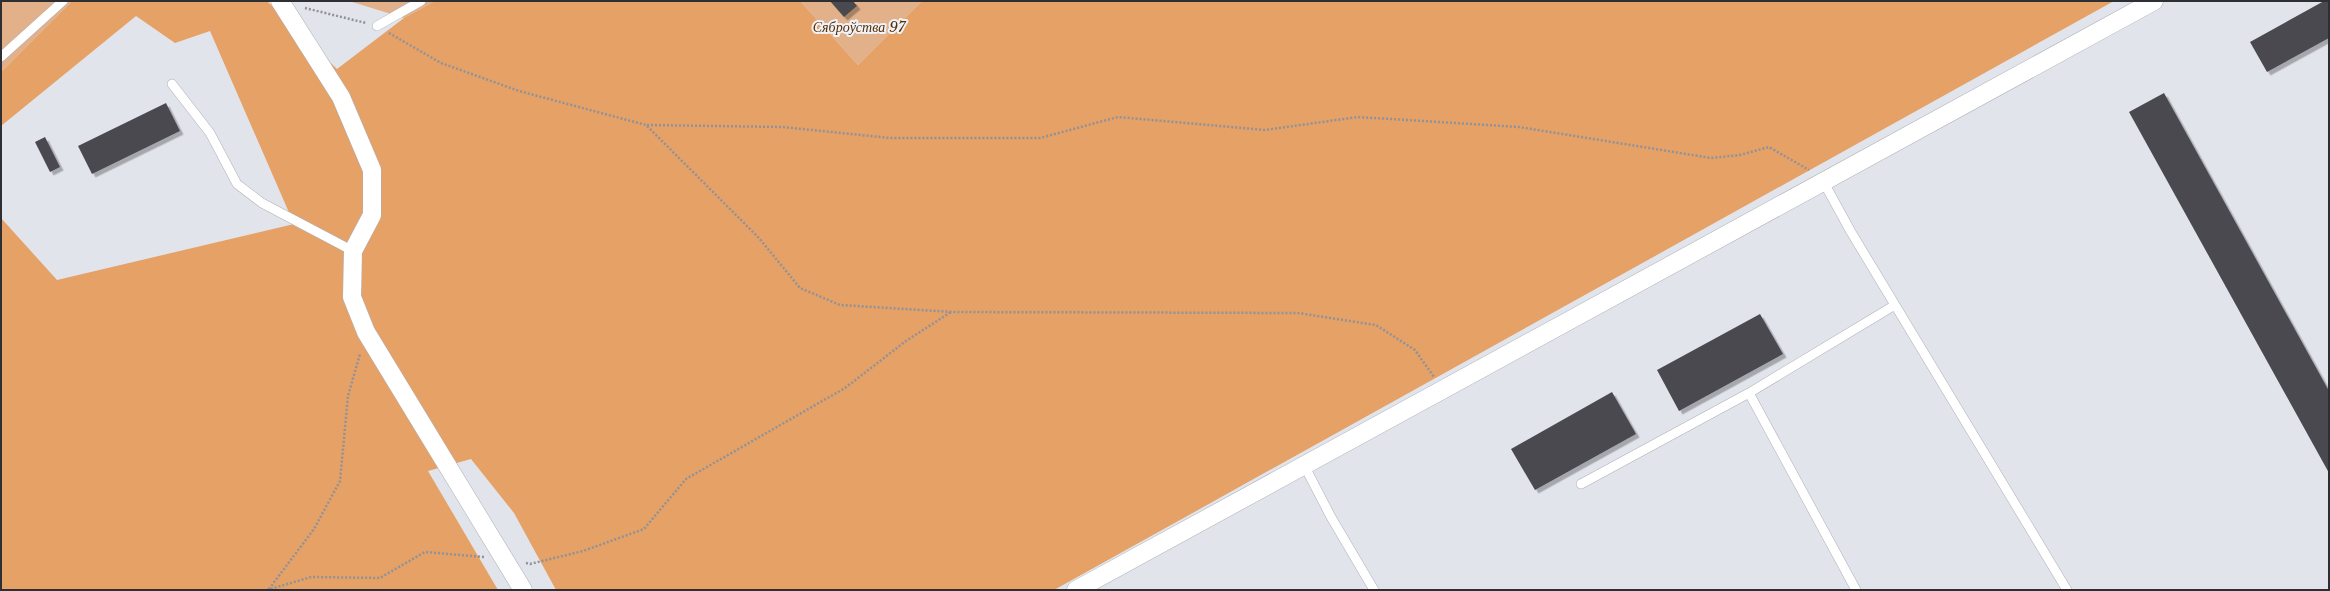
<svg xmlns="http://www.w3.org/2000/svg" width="2330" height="591" viewBox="0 0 2330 591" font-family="'Libre Baskerville',serif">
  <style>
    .green { fill: #e2b189 }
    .forest { fill: #e5a166 }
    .building { fill: #484a50; filter: url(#shadow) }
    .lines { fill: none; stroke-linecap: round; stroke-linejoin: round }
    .lane-casing { stroke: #aeb0b7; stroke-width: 10 }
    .street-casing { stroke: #aeb0b7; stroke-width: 19 }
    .path { stroke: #919298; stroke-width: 2.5; stroke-dasharray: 2 2; stroke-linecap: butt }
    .lane { stroke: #fff; stroke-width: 9 }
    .street { stroke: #fff; stroke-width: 18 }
    .labels { text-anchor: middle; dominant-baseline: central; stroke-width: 4; stroke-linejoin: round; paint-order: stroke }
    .park-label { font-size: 14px; font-style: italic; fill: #592e00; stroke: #eff2f9 }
  </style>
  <defs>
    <filter id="shadow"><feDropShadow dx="3.5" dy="3.5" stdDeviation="0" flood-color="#0004"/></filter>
  </defs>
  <rect width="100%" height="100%" fill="#e2e4ec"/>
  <path class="green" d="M1,1H72L1,72Z
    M349,1H435L404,18Z
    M800,1H922L858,65Z"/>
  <path class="forest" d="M72,1H267L337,69L404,18L435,1H800L858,65L922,1H2114L1054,590H556L514,513L471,459L428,471L498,590H1V218L57,280L294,224L210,31L175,43L136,16L1,126V72Z"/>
  <path class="building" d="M830,1H853L857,6L844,17Z
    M2324,1H2329V38L2267,72L2250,42Z
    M2164,93L2329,391V473L2129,112Z
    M166,103L180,131L92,174L78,146Z
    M45,137L60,167L50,172L35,142Z
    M1760,314L1783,354L1679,411L1657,370Z
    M1612,392L1636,434L1535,490L1511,449Z"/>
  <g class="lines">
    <g class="lane-casing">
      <path id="lane" d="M377,26L421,1
        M1,57L63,1
        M172,84L210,133L237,184L262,203L353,251
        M1823,181L1851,232L2067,590
        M1304,465L1331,517L1374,590
        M1581,484L1749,393
        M1856,590L1749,393L1895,305"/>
    </g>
    <g class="street-casing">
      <path id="street" d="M280,1L341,97L372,170V215L353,251L352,297L366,332L523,590
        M1076,590L2154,1"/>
    </g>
    <path class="path" d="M305,8L366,23
      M389,33L441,63L519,91L646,125L759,238L800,288L840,305L952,312L1298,313L1376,325L1415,350L1434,377
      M647,125L783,127L890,138H1040L1118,117L1265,130L1358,117L1519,127L1711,158L1740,155L1769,147L1809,170
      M526,563L530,564L583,551L644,529L686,479L845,388L906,341L951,312
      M269,589L314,529L340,481L348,396L360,354
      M267,590L311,577L380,578L425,552L484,557"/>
    <use href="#lane" class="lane"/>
    <use href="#street" class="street"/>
  </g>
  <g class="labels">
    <g class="park-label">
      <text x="859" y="27">Сяброўства 97</text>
    </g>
  </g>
  <rect width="2330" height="591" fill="none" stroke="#2e2f32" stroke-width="4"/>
</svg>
